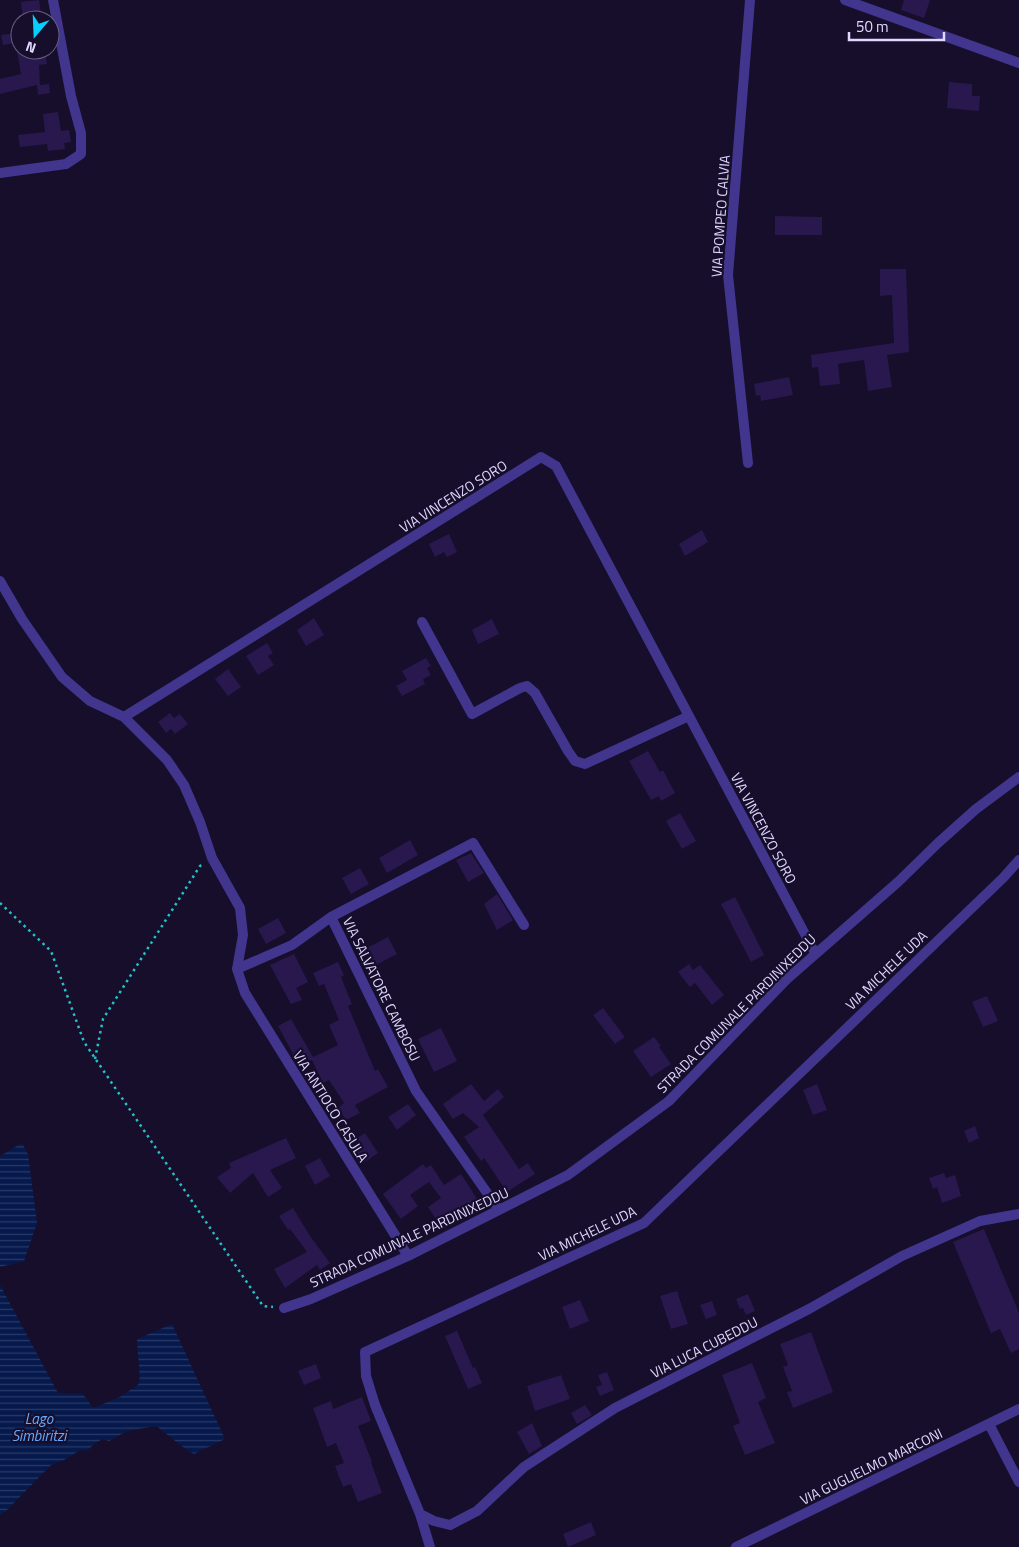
<svg xmlns="http://www.w3.org/2000/svg" width="1019" height="1547" viewBox="0 0 1019 1547" font-family="'Titillium Web',sans-serif">
  <style>
    .water { fill: url(#water-rules) }
    .building { fill: #28184e }
    .lines { fill: none; stroke-linecap: round; stroke-linejoin: round }
    .path { stroke: #25c1c6; stroke-width: 2.5; stroke-dasharray: 2.5 4; stroke-linecap: butt }
    .street { stroke: #41358e; stroke-width: 10 }
    .labels { text-anchor: middle; dominant-baseline: central; stroke-width: 4.5; stroke-linejoin: round; paint-order: stroke }
    .street-label { font-size: 14px; fill: #e0d8ff; stroke: #160e2b }
    .water-label { font-size: 15px; font-style: italic; fill: #6af; stroke: #160e2b }
  </style>
  <defs>
    <pattern id="water-rules" width="6" height="5" patternUnits="userSpaceOnUse" patternTransform="scale(1.25)"><rect width="6" height="5" fill="#06194c"/><path d="M0 2.5h6" fill="none" stroke="#2a3a67"/></pattern>
  </defs>
  <rect width="100%" height="100%" fill="#160e2b"/>
  <path class="water" d="M22,1143L28,1154L37,1223L24,1261L0,1267V1156Z
    M0,1285L58,1393L83,1394L93,1408L120,1397L139,1384C141,1370 137,1354 137,1339L172,1324L225,1439L194,1454C182,1448 168,1434 156,1426L127,1431L109,1441L103,1439L95,1443L88,1450L79,1451L64,1460L51,1465L6,1511L0,1515Z"/>
  <path class="building" d="M39,0L42,20H23L21,2Z
    M904,0H930L924,18L901,10Z
    M20,33V42L3,45L1,35Z
    M17,50H45L47,64L39,65L40,85L49,84L50,93L38,95L37,85L0,94V79L21,74Z
    M949,82L972,84V96H980L979,111L947,108Z
    M58,112L61,131L69,130L71,142L64,143L65,149L48,151L47,144L20,147L18,135L45,132L43,114Z
    M775,216L822,217V235H775Z
    M880,269H906L909,352L887,355L892,387L868,391L864,360L838,364L840,384L820,386L818,367L812,368L811,355L894,343L892,295L880,296Z
    M789,377L793,395L761,401L760,395L756,396L754,384Z
    M702,530L708,542L685,556L679,544Z
    M449,534L457,552L447,557L444,552L435,557L429,544Z
    M314,618L324,635L306,646L297,630Z
    M492,619L499,634L478,644L472,630Z
    M267,643L273,653L268,656L274,665L258,675L246,656Z
    M426,658L431,666L427,668L431,675L423,679L425,684L402,696L396,686L407,680L402,671Z
    M228,669L241,687L228,696L215,679Z
    M170,713L174,718L180,714L188,724L175,734L171,729L166,733L158,722Z
    M648,751L660,772L663,770L675,793L661,801L659,796L651,800L629,761Z
    M680,813L696,841L682,849L666,821Z
    M410,840L418,855L387,873L379,858Z
    M471,853L484,873L468,882L456,860Z
    M360,868L369,884L351,894L342,878Z
    M497,894L513,920L497,930L484,904Z
    M735,897L764,955L751,962L721,904Z
    M278,918L286,933L266,944L258,929Z
    M388,937L397,954L374,966L365,949Z
    M294,954L308,982L296,988L302,1000L291,1004L270,965Z
    M338,962L344,975L341,977L352,1004L348,1006L375,1071L378,1069L388,1087L355,1105L360,1113L346,1120L338,1108L344,1103L329,1080L323,1083L312,1060L300,1067L278,1026L291,1019L313,1057L338,1045L329,1025L339,1020L324,984L319,986L313,973Z
    M689,964L693,970L700,965L724,995L712,1005L695,983L690,987L678,972Z
    M987,996L998,1021L983,1027L972,1002Z
    M603,1008L625,1037L615,1044L593,1015Z
    M441,1028L457,1061L434,1072L418,1039Z
    M654,1037L661,1046L659,1047L671,1064L651,1077L633,1051Z
    M471,1084L484,1101L498,1089L504,1097L483,1115L519,1169L528,1163L535,1174L507,1192L484,1158L481,1161L464,1137L479,1127L463,1113L453,1119L443,1104Z
    M817,1084L827,1110L813,1115L803,1090Z
    M408,1104L416,1115L397,1130L388,1117Z
    M975,1126L979,1138L969,1143L964,1131Z
    M365,1133L378,1153L361,1165L347,1145Z
    M286,1138L296,1158L270,1170L282,1188L268,1197L253,1173L230,1193L217,1177L231,1168L229,1163Z
    M320,1158L330,1176L315,1185L305,1166Z
    M423,1164L426,1168L431,1165L444,1185L461,1174L479,1202L441,1227L428,1207L441,1198L429,1182L410,1195L418,1206L401,1219L383,1194Z
    M944,1173L946,1178L955,1175L961,1196L942,1203L937,1187L933,1189L929,1178Z
    M293,1208L310,1236L330,1263L320,1270L317,1265L285,1288L274,1269L307,1252L290,1229L288,1230L279,1216Z
    M984,1229L1019,1313V1349L1011,1353L1000,1329L991,1333L953,1242Z
    M677,1291L688,1324L671,1329L660,1296Z
    M748,1294L755,1311L746,1315L743,1308L740,1309L736,1299Z
    M580,1300L589,1321L570,1329L562,1307Z
    M712,1301L717,1315L706,1319L700,1305Z
    M457,1331L473,1368L475,1367L482,1383L468,1389L445,1336Z
    M811,1332L833,1392L793,1408L787,1392L792,1391L783,1367L788,1365L780,1344Z
    M752,1363L766,1398L758,1402L775,1443L745,1455L733,1426L740,1423L722,1375Z
    M316,1364L321,1378L304,1385L298,1371Z
    M607,1372L614,1390L600,1396L596,1387L602,1385L598,1375Z
    M561,1375L570,1399L535,1411L527,1386Z
    M362,1397L371,1421L358,1426L372,1462H371L382,1493L358,1502L351,1484L343,1487L335,1466L344,1463L336,1443L327,1447L313,1408L331,1401L333,1409Z
    M585,1405L592,1415L577,1424L571,1413Z
    M532,1423L542,1446L529,1454L517,1432Z
    M591,1522L596,1535L568,1547L563,1534Z"/>
  <g class="lines">
    <path class="path" d="M0,903L51,951L84,1042L263,1306L273,1307
      M95,1059L103,1019L200,866L203,864"/>
    <path class="street" d="M845,0L1019,63
      M0,173L66,164L81,154V133L71,96L53,0
      M748,463L728,275L750,0
      M0,581L22,619L62,677L90,701L124,717L167,760L184,785L200,822L212,858L240,908L243,935L237,969
      M422,622L472,714L520,688L527,686L535,693L568,751L575,761L585,764L689,716
      M124,717L541,457L556,466L815,953
      M331,917L292,945L237,969L245,993L408,1256
      M499,1210L416,1091L331,917L473,843L524,925
      M284,1308L311,1299L408,1256L568,1175L669,1101L787,979L898,882L938,843L976,809L1019,777
      M989,1424L1019,1482
      M420,1514L434,1521L450,1525L477,1511L524,1467L615,1408L809,1309L902,1256L980,1221L1019,1214
      M430,1547L420,1514L375,1405L366,1376L365,1352L644,1223L1003,878L1019,860
      M736,1547L1019,1409"/>
  </g>
  <g class="labels">
    <g class="street-label">
      <text transform="translate(720 216) rotate(-86)">VIA POMPEO CALVIA</text>
      <text transform="translate(453 496) rotate(-32)">VIA VINCENZO SORO</text>
      <text transform="translate(764 828) rotate(62)">VIA VINCENZO SORO</text>
      <text transform="translate(886 970) rotate(-44)">VIA MICHELE UDA</text>
      <text transform="translate(382 989) rotate(64)">VIA SALVATORE CAMBOSU</text>
      <text transform="translate(736 1013) rotate(-45)">STRADA COMUNALE PARDINIXEDDU</text>
      <text transform="translate(331 1106) rotate(58)">VIA ANTIOCO CASULA</text>
      <text transform="translate(587 1233) rotate(-26)">VIA MICHELE UDA</text>
      <text transform="translate(409 1237) rotate(-25)">STRADA COMUNALE PARDINIXEDDU</text>
      <text transform="translate(704 1347) rotate(-27)">VIA LUCA CUBEDDU</text>
      <text transform="translate(871 1466) rotate(-26)">VIA GUGLIELMO MARCONI</text>
    </g>
    <g class="water-label">
      <text x="39" y="1418">Lago<tspan x="39" dy="17">Simbiritzi</tspan></text>
    </g>
  </g>
  <g transform="translate(35 35) rotate(199)"><circle r="24" fill="#160e2b" stroke="#675f80"/>
  <path d="M0-4L9 19L0 12L-9 19Z" fill="#04cfff"/>
  <text y="-8" font-size="14" font-weight="bold" text-anchor="middle" fill="#e0d8ff">N</text>
  </g>
  <path d="M849 32v8h95v-8" fill="none" stroke="#e0d8ff" stroke-width="2.5"/>
  <text x="856" y="32" font-size="15" fill="#e0d8ff" stroke="#160e2b" stroke-width="4" paint-order="stroke">50 m</text>
</svg>
